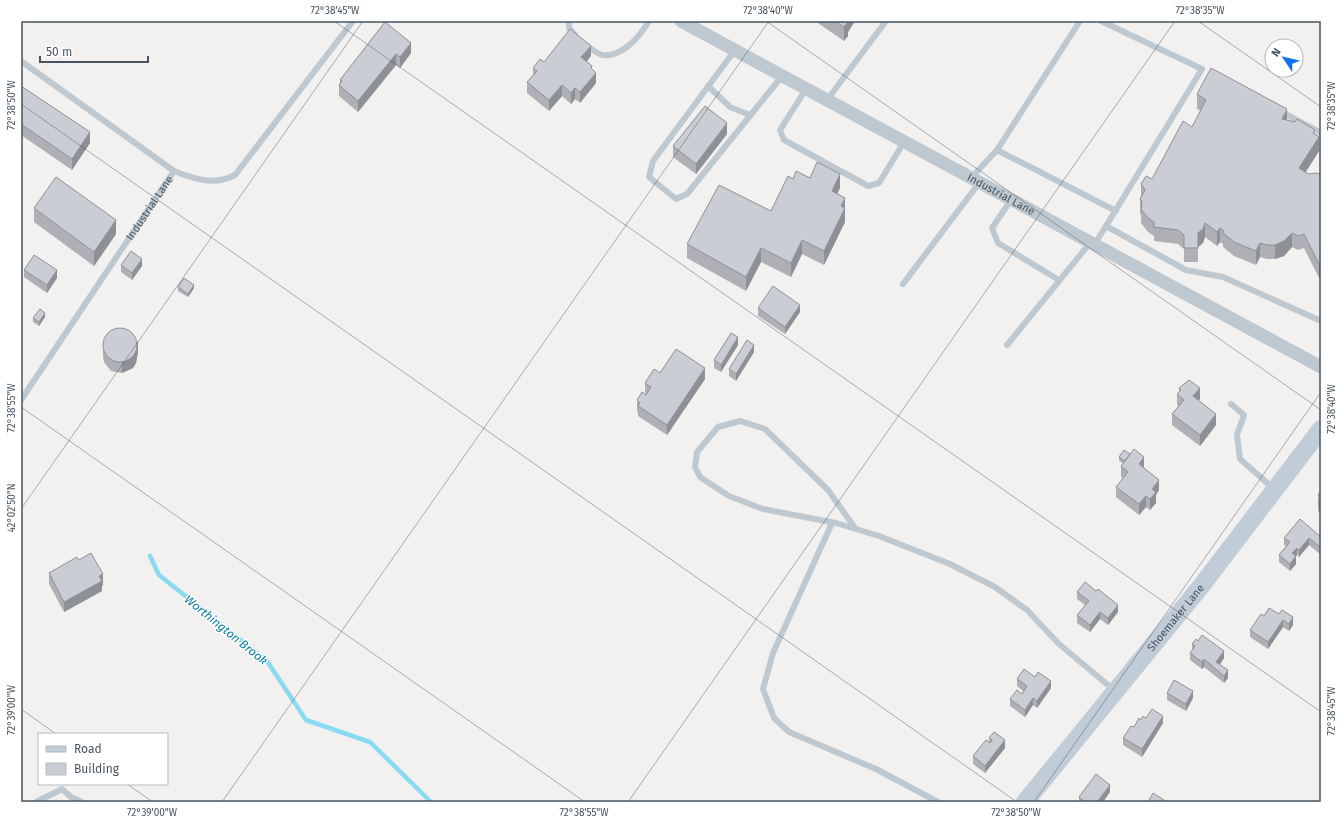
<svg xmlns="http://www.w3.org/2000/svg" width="1342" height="823" viewBox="0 0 1342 823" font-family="'Fira Sans',sans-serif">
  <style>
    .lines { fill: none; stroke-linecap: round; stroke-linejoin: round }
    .stream { stroke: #89dbf1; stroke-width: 4.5 }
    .lane { stroke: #bec8d0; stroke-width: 6 }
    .street { stroke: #bec8d0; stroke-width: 13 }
    .secondary { stroke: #c0ccd8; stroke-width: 18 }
    .wall { fill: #aeb0b5 }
    .shaded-wall { fill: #8d9094 }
    .building { fill: #cacdd3; stroke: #8d9094 }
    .ticks { fill: none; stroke: #47545f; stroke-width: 1; stroke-opacity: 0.45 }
    .labels { text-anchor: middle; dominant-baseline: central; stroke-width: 3; stroke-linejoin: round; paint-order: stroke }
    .street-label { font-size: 11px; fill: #47545f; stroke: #fff }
    .water-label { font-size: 12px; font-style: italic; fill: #077c9c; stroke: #fff }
    .neatline { fill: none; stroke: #47545f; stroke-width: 1.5 }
    .ticks-label { font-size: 10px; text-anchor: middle; fill: #47545f }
  </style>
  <rect width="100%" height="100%" fill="#f3f0f0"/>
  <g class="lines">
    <path class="stream" d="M150,556L159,575L267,661L306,720L370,742L431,802"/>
    <g class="lane">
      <path d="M569,21V28L575,35"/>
      <path d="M1101,21L1202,69L1106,226"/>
      <path d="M584,44C590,47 597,55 603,55C623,57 640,36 649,21"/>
      <path d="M735,50L653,161L649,177L676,199L687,194L782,76"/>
      <path d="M21,61L174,171"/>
      <path d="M708,86L730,107L750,115"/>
      <path d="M806,89L780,130L784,140L868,186L879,183L904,142"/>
      <path d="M827,100L886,21"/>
      <path d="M1280,111L1321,133"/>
      <path d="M997,150L1116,211"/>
      <path d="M971,178L997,150L1080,21"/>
      <path d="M1011,200L992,228L998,243L1059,280"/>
      <path d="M1094,245L1106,226L1186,270L1223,277L1321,321"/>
      <path d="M903,284L979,183"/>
      <path d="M1007,345L1090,243"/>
      <path id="s1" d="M21,400L174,171C194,179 214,186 235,175L353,21"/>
      <path d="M1231,404L1244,415L1237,435L1240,459L1274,489"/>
      <path d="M832,523L773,653L763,689L774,718L789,732L876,769L938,802"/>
      <path d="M855,528L828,490L765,429L740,421L718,427L697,452L695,467L700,477L729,496L763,509L836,523L879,536L950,564L995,587L1027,610L1059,644L1114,690"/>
      <path d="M36,802L62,789L71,797L82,802"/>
    </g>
    <path class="street" id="s2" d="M681,21L1321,367"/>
    <path class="secondary" id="s3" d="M1025,802L1202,585L1321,429"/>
  </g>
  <path class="wall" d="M815,21H855L848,32V36L844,41Z
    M385,22L411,53L400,68L396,65L358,112L339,96V85L340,83V80Z
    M591,56L587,61L592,69L596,83L580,103L575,99L571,104L562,96L549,111L527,93V82L533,75V68L544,62Z
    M21,86L90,143L72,170L21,135Z
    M1197,94L1287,120L1315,134L1319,151L1306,172L1308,174H1321L1319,278L1304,248L1298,250L1292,247L1284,256L1275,259H1267L1260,257L1256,265L1234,256L1223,247V244L1220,242L1217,246L1205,237L1203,243L1198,247V262H1184V249L1178,244L1154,241V236L1148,232L1141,223V215L1140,214V199L1141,197V184L1152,179L1192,127L1201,111L1197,109Z
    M727,134L696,174L673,157V146Z
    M810,178L840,188L837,194L845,198V222L824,265L802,254L791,277L761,262L746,291L687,258V244L771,211L793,179Z
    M34,208L116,234L94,266L34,222Z
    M121,265L142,266L132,280L121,272Z
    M24,270L57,278L47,293L24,277Z
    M178,287L194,288L188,297L178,291Z
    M758,308L800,312L785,334L758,316Z
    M45,317L39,326L33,322V318Z
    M738,345L721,372L714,368V360Z
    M103,346L138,352L136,363L133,368L122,373L111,371L104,362L103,357Z
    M754,352L736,381L729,376V369Z
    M660,373L705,379L667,435L638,416V412L637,411V400L646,394L645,393V383Z
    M1179,388L1200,399L1198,401L1216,425L1200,446L1172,425V414L1179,406L1177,405V394L1179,392Z
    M1119,457L1144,468L1159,490L1156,495V503L1150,510L1146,507L1139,515L1116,497V487L1123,478L1121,477V466L1123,463L1119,461Z
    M1318,495L1321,497V513L1318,511V503H1319L1318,502Z
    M1321,537L1320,554L1309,545L1299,557L1297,555L1296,556V564L1290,571L1279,562V555L1286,546L1284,545V538Z
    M79,560L103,585L102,586V591L64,612L49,584V573Z
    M1077,592L1118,612L1108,625L1100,619L1090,632L1077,623V615L1085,605L1077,599Z
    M1269,608L1293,625L1289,631L1283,627L1268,649L1250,637V630L1264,616Z
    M1192,644L1224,658L1220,665L1228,678L1224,683L1204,667L1202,669L1190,660V653L1192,650Z
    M1017,679L1051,688L1037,708L1033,705L1025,717L1010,706V699L1022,694L1023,691L1017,686Z
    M1167,693L1193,698L1186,711L1167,700Z
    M1141,720L1163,723L1142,757L1123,745V738Z
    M989,738L1005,748L985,773L973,764V756L989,743Z
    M1110,792L1103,802H1079V797Z"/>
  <path class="shaded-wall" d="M846,21H855L848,32V36L844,41V27Z
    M411,43V53L400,68V57Z
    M591,46V56L581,68V57Z
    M396,54V65L358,112V101Z
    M596,73V83L580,103V92Z
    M562,85V96L549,111V100Z
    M575,88V99L571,104V93Z
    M1287,109V123L1282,119Z
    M727,123V134L696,174V164Z
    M90,132V143L72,170V159Z
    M1319,137V151L1299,182V168Z
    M840,174V188L832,205V191Z
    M845,198V222L824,265V251L841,206Z
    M116,220V234L94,266V252Z
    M1205,223V237L1203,243L1198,247V262V233Z
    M1220,228V242L1217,246V232Z
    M1292,233V247L1284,256L1275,259V245Z
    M802,240V254L791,277V263Z
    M1260,243V257L1256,265V251Z
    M761,248V262L746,291V277Z
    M142,259V266L132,280V273Z
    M1321,263V277L1319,278V264Z
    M57,270V278L47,293V285Z
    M194,285V288L188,297V294Z
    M800,305V312L785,334V327Z
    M45,313V317L39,326V322Z
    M738,337V345L721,372V365Z
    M138,341V352L136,363L133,368L122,373V362Z
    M754,345V352L736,381V374Z
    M705,368V379L667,435V425Z
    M1200,388V399L1193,407V396Z
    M1216,414V425L1200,446V435Z
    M1144,457V468L1139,464Z
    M1159,480V490L1156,495V503L1150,510V499L1152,489Z
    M1146,496V507L1139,515V504Z
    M1309,538V545L1299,557V550Z
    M1321,546V553L1320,554V547Z
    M1297,548V555L1292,560V553Z
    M1296,556V564L1290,571V564Z
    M103,574V585L102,586V591L64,612V602Z
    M1118,605V612L1108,625V618Z
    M1100,612V619L1090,632V625Z
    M1293,617V625L1289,631V624Z
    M1283,620V627L1268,649V642Z
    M1224,651V658L1216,669V662Z
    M1204,659V667L1202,669V662Z
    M1228,670V678L1224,683V676Z
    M1051,681V688L1037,708V701Z
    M1193,691V698L1186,711V704Z
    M1033,698V705L1025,717V710Z
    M1163,716V723L1142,757V749Z
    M1005,740V748L985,773V766Z
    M1110,785V792L1103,802H1097Z"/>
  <path class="building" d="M835,21H846L848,22L844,27Z
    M385,22L411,43L400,57L396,54L358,101L339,85L342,81L340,80Z
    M570,29L591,46L581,57L592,66L591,68L596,73L580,92L575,88L571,93L562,85L549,100L527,82L537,71L533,68L540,59L544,62Z
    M1211,68L1287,109L1282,119L1295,122L1297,119L1315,130L1313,133L1319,137L1299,168L1308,174L1316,173L1321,174V263L1319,264L1304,234L1298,236L1292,233L1284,241L1275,245H1267L1260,243L1256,251L1234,242L1223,233L1224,231L1220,228L1217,232L1205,223L1203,229L1198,233V248H1184V235L1178,230L1154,227V222L1148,218L1141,209L1142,201L1140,199L1145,190L1141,184L1146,176L1152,179L1183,121L1192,127L1206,100L1197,94Z
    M21,86L90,132L72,159L21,124Z
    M705,106L727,123L696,164L673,146Z
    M817,162L840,174L832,191L845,198L841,206L845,208L824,251L802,240L791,263L761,248L746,277L687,244L719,185L771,211L788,176L793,179L796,171L810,178Z
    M56,177L116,220L94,252L34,208Z
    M131,251L142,259L132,273L121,265Z
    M34,255L57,270L47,285L24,270Z
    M184,278L194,285L188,294L178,287Z
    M773,286L800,305L785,327L758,308Z
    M40,309L45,313L39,322L33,318Z
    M103 345a17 17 0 1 1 34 0a17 17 0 1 1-34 0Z
    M731,333L738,337L721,365L714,360Z
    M747,340L754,345L736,374L729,369Z
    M676,349L705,368L667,425L638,406L640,403L637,400L642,392L646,395L651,387L645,383L654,369L660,373Z
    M1189,380L1200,388L1193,396L1216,414L1200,435L1172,414L1184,400L1177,394L1181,390L1179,388Z
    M1134,449L1144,457L1139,464L1159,480L1152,489L1156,492L1150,499L1146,496L1139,504L1116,487L1128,472L1121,466Z
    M1124,450L1130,454L1125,461L1119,457Z
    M1321,491V497L1318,495Z
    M1321,499V506L1318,503Z
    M1300,519L1321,537V546L1320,547L1309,538L1299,550L1297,548L1292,553L1296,556L1290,564L1279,555L1290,542L1284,538Z
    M91,553L103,574L99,576L102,581L64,602L49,573L77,557L79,560Z
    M1085,582L1096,591L1098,589L1118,605L1108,618L1100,612L1090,625L1077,615L1089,601L1077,592Z
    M1269,608L1279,614L1282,610L1293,617L1289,624L1283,620L1268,642L1250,630L1261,614L1264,616Z
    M1202,635L1224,651L1216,662L1228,670L1224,676L1204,659L1202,662L1190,653L1195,646L1192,644L1196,639L1198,641Z
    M1024,669L1035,677L1038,672L1051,681L1037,701L1033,698L1025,710L1010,699L1017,690L1022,694L1027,686L1017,679Z
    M1174,680L1193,691L1186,704L1167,693Z
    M1152,709L1163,716L1142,749L1123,738L1131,726L1134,727L1139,718L1141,720L1143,716L1146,718Z
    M994,732L1005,740L985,766L973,756L986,740L990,743L992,740L989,738Z
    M1096,774L1110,785L1097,802H1085L1079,797Z
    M1153,793L1167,802H1148Z"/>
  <path class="ticks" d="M334,21L1321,712M766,21L1321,410M1198,21L1321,107M21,104L1017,802M21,407L585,802M21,509L363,21M21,709L56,734M127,784L153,802M222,802L769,21M628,802L1175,21M1034,802L1321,392"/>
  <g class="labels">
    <g class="street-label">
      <text stroke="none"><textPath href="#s2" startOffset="364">Industrial Lane</textPath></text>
      <text stroke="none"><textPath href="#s1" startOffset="231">Industrial Lane</textPath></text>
      <text stroke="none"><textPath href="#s3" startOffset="238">Shoemaker Lane</textPath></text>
    </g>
    <g class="water-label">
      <text transform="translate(226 630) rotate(39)">Worthington Brook</text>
    </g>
  </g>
  <rect width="1342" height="823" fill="none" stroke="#ffffff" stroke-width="44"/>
  <rect x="38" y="733" width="130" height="52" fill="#ffffff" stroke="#b5bbbf"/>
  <rect x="46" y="746" width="20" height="6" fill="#c0ccd8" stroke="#b5bbbf"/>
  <text x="74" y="753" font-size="12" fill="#47545f">Road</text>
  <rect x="46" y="763" width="20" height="12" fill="#cacdd3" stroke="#b5bbbf"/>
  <text x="74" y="773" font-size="12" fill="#47545f">Building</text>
  <g transform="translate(1284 58) rotate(305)"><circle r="19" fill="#ffffff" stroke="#b5bbbf"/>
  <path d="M0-3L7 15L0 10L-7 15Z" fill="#1070ee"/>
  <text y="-6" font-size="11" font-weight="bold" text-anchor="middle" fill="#47545f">N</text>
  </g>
  <path d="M40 56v6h108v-6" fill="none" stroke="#47545f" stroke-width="2"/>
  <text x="46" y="56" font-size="12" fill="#47545f" stroke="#ffffff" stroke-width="3" paint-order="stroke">50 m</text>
  <rect x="22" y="22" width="1298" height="779" class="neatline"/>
  <g class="ticks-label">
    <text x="335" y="14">72°38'45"W</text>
    <text x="768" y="14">72°38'40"W</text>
    <text x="1200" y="14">72°38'35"W</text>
    <text transform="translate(11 105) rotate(-90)" y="4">72°38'50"W</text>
    <text transform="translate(1331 106) rotate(-90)" y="4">72°38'35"W</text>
    <text transform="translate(11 408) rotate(-90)" y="4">72°38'55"W</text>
    <text transform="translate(1331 409) rotate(-90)" y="4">72°38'40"W</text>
    <text transform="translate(11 508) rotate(-90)" y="4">42°02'50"N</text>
    <text transform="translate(11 710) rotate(-90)" y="4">72°39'00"W</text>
    <text transform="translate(1331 711) rotate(-90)" y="4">72°38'45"W</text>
    <text x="152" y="816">72°39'00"W</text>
    <text x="584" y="816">72°38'55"W</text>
    <text x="1016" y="816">72°38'50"W</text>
  </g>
</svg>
